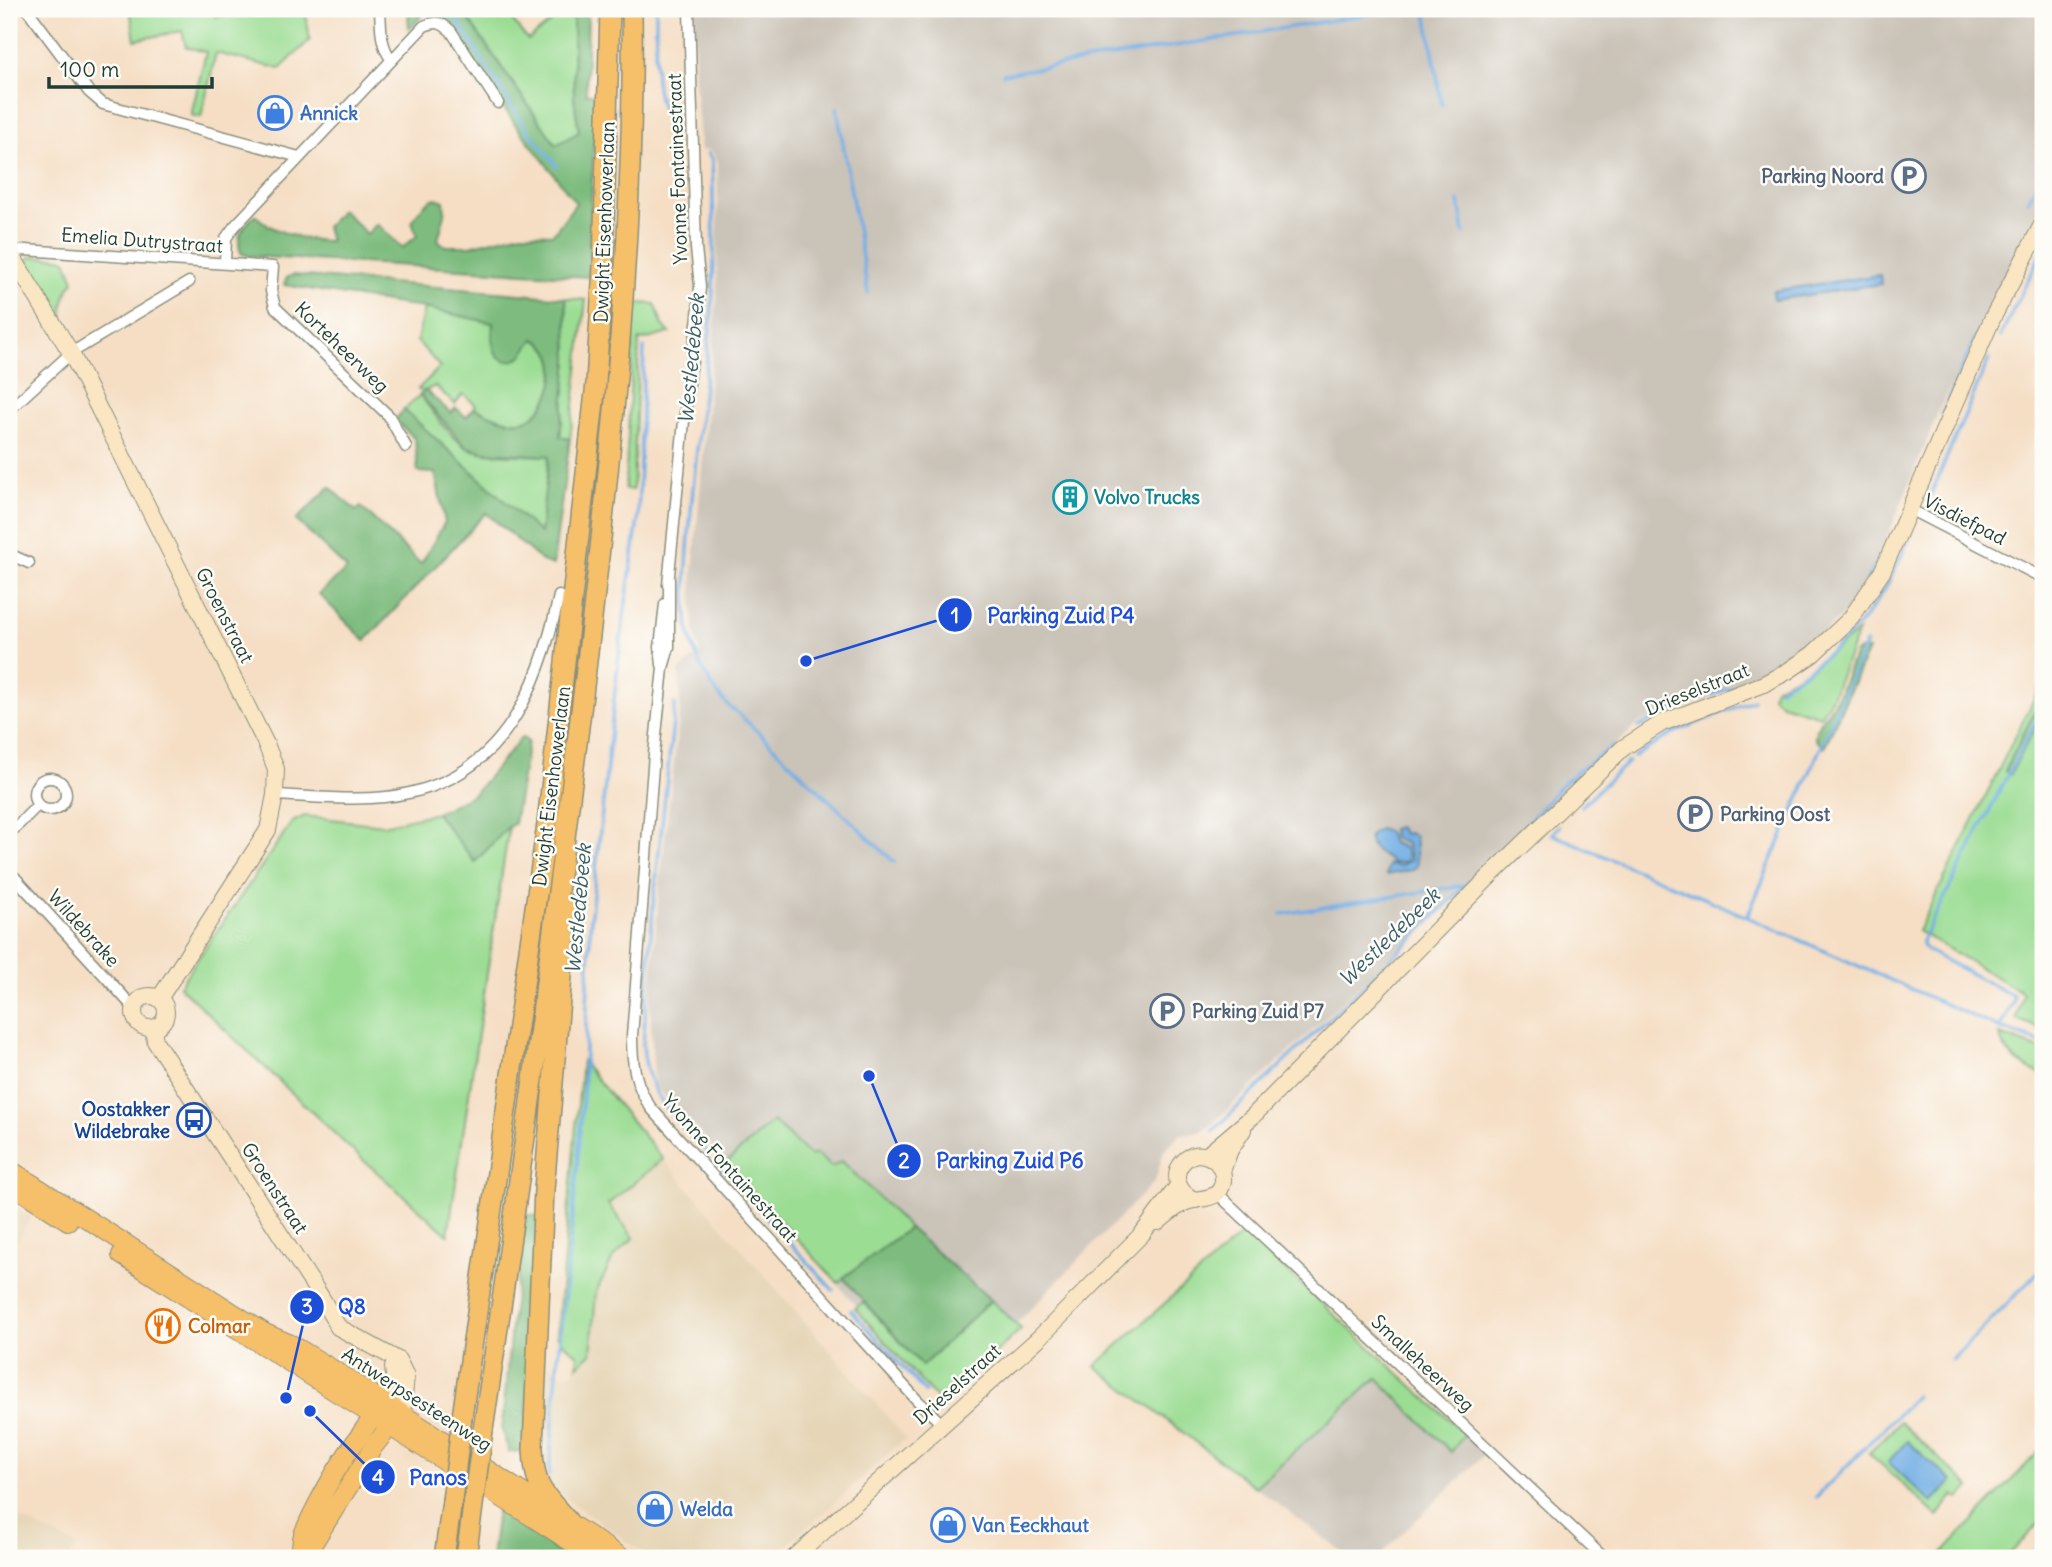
<svg xmlns="http://www.w3.org/2000/svg" width="2052" height="1567" viewBox="0 0 2052 1567" font-family="Delius,sans-serif">
  <style>
    .built { fill: #e6d6b7 }
    .industrial { fill: #cac3b8 }
    .green { fill: #9cdd94; stroke: #5e8d64; stroke-width: 2 }
    .forest { fill: #7dbc7e; stroke: #4e7c59; stroke-width: 2 }
    .water { fill: #73afe5; stroke: #49768c; stroke-width: 2 }
    .lines { fill: none; stroke-linecap: round; stroke-linejoin: round }
    .stream { stroke: #73afe5; stroke-width: 3.5 }
    .street-casing { stroke: #8a8e7c; stroke-width: 13 }
    .secondary-casing { stroke: #8a8e7c; stroke-width: 18 }
    .primary-casing { stroke: #8a8e7c; stroke-width: 20 }
    .highway-casing { stroke: #8a8e7c; stroke-width: 22 }
    .street { stroke: #fff; stroke-width: 10 }
    .secondary { stroke: #fbe6c4; stroke-width: 16 }
    .primary { stroke: #f6c06b; stroke-width: 18 }
    .highway { stroke: #f6c06b; stroke-width: 19 }
    .highway-bridge-casing { stroke: #8a8e7c; stroke-width: 22; stroke-linecap: butt }
    .highway-bridge { stroke: #f6c06b; stroke-width: 19 }
    .labels { text-anchor: middle; dominant-baseline: central; stroke-width: 5; stroke-linejoin: round; paint-order: stroke }
    .shop-label { font-size: 19px; font-weight: bold; fill: #366cbe; stroke: #fdfcf7; text-anchor: start }
    .street-label { font-size: 19px; fill: #1f3d34; stroke: #fdfcf7 }
    .service-label { font-size: 19px; font-weight: bold; fill: #4e5e75; stroke: #fdfcf7; text-anchor: start }
    .culture-label { font-size: 19px; font-weight: bold; fill: #0d838f; stroke: #fdfcf7; text-anchor: start }
    .transit-label { font-size: 19px; font-weight: bold; fill: #164399; stroke: #fdfcf7; text-anchor: end }
    .food-label { font-size: 19px; font-weight: bold; fill: #c56008; stroke: #fdfcf7; text-anchor: start }
    .water-label { font-size: 21px; font-style: italic; fill: #385f69; stroke: #fdfcf7 }
    .leader { fill: none; stroke: #1d4ed8; stroke-width: 2.5 }
    .callout-dot { fill: #1d4ed8; stroke: #fdfcf7; stroke-width: 2.5 }
    .mark-label { font-size: 21px; text-anchor: middle; font-weight: bold; fill: #fff }
    .callout-label { font-size: 21px; text-anchor: middle; font-weight: bold; fill: #1d4ed8; stroke: #fdfcf7; stroke-width: 5; stroke-linejoin: round; paint-order: stroke }
  </style>
  <rect width="100%" height="100%" fill="#fdfcf7"/>
  <filter id="ink" filterUnits="userSpaceOnUse"><feTurbulence type="fractalNoise" baseFrequency=".0143" numOctaves="2"/><feDisplacementMap in="SourceGraphic" scale="14" xChannelSelector="R" yChannelSelector="G"/><feConvolveMatrix kernelMatrix="1 2 1 2 8 2 1 2 1" color-interpolation-filters="sRGB"/></filter>
  <filter id="wash" filterUnits="userSpaceOnUse"><feTurbulence type="fractalNoise" baseFrequency=".00686" numOctaves="4" result="noise"/><feDisplacementMap in="SourceGraphic" scale="28" xChannelSelector="R" yChannelSelector="G"/><feGaussianBlur stdDeviation="1.57" result="paint"/><feColorMatrix in="noise" values="0 0 0 0 0 0 0 0 0 0 0 0 0 0 0 0 0 1.4 0 .05"/><feComposite in="paint" operator="in"/></filter>
  <g filter="url(#wash)">
    <rect width="100%" height="100%" fill="#f5dec4"/>
    <path class="built" d="M663,1159L906,1438L773,1558H651L564,1497L542,1477L547,1361L554,1371L564,1374L572,1373L591,1354L596,1292L614,1256L634,1238L608,1205Z
      M9,1205L32,1217L9,1254Z
      M9,1513L77,1546L70,1558H9Z"/>
    <path class="industrial" d="M695,9H2043V199L2032,227L1940,408L1875,567L1847,612L1804,651L1763,672L1639,723L1209,1127L1200,1132L1181,1134L1164,1151L1155,1181L939,1403L788,1226L654,1085L650,1001L659,892L680,709L679,671L700,653L694,631L692,583L717,297L718,162L711,150H701L695,82Z
      M1377,1378L1450,1451L1465,1434L1486,1453L1377,1558H1351L1255,1487Z"/>
    <path class="green" d="M130,9H213L215,17L261,9H305L310,40L280,69L216,53L201,117L191,115L206,52L186,47L182,31L135,40Z
      M461,9H503L528,40L568,9H573L574,98L579,132L556,145Z
      M32,256C44,259 58,255 66,260L74,281C63,294 61,311 64,328L25,267V262Z
      M566,298L586,300L570,439L560,437L568,360Z
      M635,303L655,304L662,324L670,333C658,335 650,340 639,340L633,490L625,489Z
      M424,308L493,323L492,341L496,353L518,359L533,339C572,353 550,417 522,421C507,424 488,413 474,408L476,405L463,394L455,404L435,386L423,392L418,389L440,367L417,341Z
      M420,395C431,409 451,440 468,448C488,457 527,455 550,456L540,534L404,410Z
      M1858,632L1831,699L1820,716L1782,704L1772,696L1775,688L1808,670Z
      M2043,681V1030L2016,1019L2023,993L1918,931Z
      M436,813L475,862L509,826L448,1235L353,1151L179,986L292,822L305,816L383,825Z
      M2000,1035L2043,1050V1075C2026,1068 2003,1056 2000,1035Z
      M582,1061L663,1159L608,1204L634,1238L614,1256L596,1292L591,1354L577,1366L578,1355L560,1341L557,1334Z
      M773,1121L810,1156L816,1154L832,1167L842,1161L909,1228L838,1283L726,1163Z
      M1244,1232L1465,1434L1451,1452L1377,1378L1255,1487L1095,1366Z
      M991,1300L1021,1329L941,1404L855,1308L863,1302L922,1365Z
      M1900,1422L1970,1487L1959,1499L1954,1495L1937,1516L1869,1453Z
      M2043,1447V1519L2006,1558H1938Z"/>
    <path class="forest" d="M408,9H428L409,30Z
      M446,9H461L556,145L579,132L574,98L573,9H588L586,94H596L588,277L248,256L241,253C235,235 243,227 255,215C275,234 303,240 330,241L326,227L342,210L367,234L377,224L402,248L417,236L412,221C418,212 425,201 436,198L444,201L445,214L438,240L445,246H470L521,233L553,234L576,203L515,124L441,14Z
      M294,275L566,298L568,360L560,437L570,439L553,565L542,561L486,513L365,641L319,594L347,569L296,520L330,487L356,511L361,507L421,564L445,522L435,473L418,472L415,439L395,420L404,410L540,533L549,456L484,452L466,447L420,395L425,390L451,413L456,408L466,417L474,408C488,413 506,424 522,421C551,416 571,353 534,339C529,345 525,353 519,358C516,360 513,361 509,361C489,359 493,336 493,323L424,308L284,285L287,277Z
      M1860,650H1868L1824,748L1815,739L1816,729L1837,698L1855,653Z
      M2043,694V712L2010,775L2005,771Z
      M522,737L528,742L514,824L509,826L475,862L436,813L474,794Z
      M526,1214L538,1216L525,1448L518,1452H509L502,1430L511,1326Z
      M909,1228L991,1300L922,1366L843,1278Z
      M498,1502L565,1558H491Z"/>
    <path class="water" d="M1880,275L1881,284L1774,300L1773,291Z
      M1398,827L1404,834L1410,833L1415,836L1417,866L1411,870L1386,875L1389,864L1400,866L1411,860L1407,844L1393,838L1392,829Z
      M1379,829L1388,832L1392,843L1405,848L1408,858L1404,862L1393,863C1383,855 1367,849 1370,835Z
      M1907,1441L1952,1481L1932,1503L1888,1462Z"/>
    <g class="lines">
      <path class="stream" d="M656,9C657,43 650,85 665,116
        M1422,9L1427,17L1442,106
        M453,14L525,127L557,166
        M1003,74L1401,9
        M837,108L868,293
        M708,153L712,159C714,219 716,280 709,340C702,405 694,470 689,535C687,567 683,599 689,631C695,660 714,698 740,715L894,862
        M1459,201L1464,233
        M2028,201L2043,172
        M2008,272L2025,240
        M2000,337L2043,249
        M1942,415L1979,329
        M1930,496L1989,359
        M1867,581L1881,554
        M1779,689C1820,663 1859,633 1884,590C1895,572 1903,551 1912,531
        M675,704L653,908L643,1045C646,1096 674,1117 707,1152
        M1639,727L1679,706L1743,684
        M1634,757L1671,734L1753,700
        M1581,806L1628,762
        M1559,826L1552,834L1720,905L1997,1027L2043,1043
        M1282,914L1466,885
        M1747,917L1866,643
        M2000,1027L2013,1002V996L1926,950L1922,945V941L2043,707
        M1213,1131L1424,927L1527,824L1566,780L1614,745
        M719,1165L833,1290
        M851,1310L925,1392
        M1952,1360L2043,1267
        M549,1475L558,1357L573,1214L583,1095L591,914L620,645L638,519L644,348
        M1816,1497L1916,1396"/>
    </g>
  </g>
  <g filter="url(#ink)">
    <g class="lines">
      <g class="street-casing">
        <path id="street" d="M27,9L89,92L103,104L299,157
          M380,9C381,26 380,45 391,59
          M9,252L25,250L273,267L271,291L275,307L389,416L406,447
          M225,262L226,238L234,227L424,26C437,21 441,22 451,31L498,103
          M9,410L71,353L189,282
          M1909,509L2043,578
          M9,554L29,563
          M669,579V647L663,668L654,754L632,1036C632,1064 635,1085 651,1108L917,1400L943,1425
          M668,585L684,421L698,316L700,286L696,248L689,9
          M662,665L660,647L665,604
          M34 794a16 16 0 1 1 32 0a16 16 0 1 1-32 0Z
          M275,795C319,797 366,803 409,793C507,772 540,683 559,596
          M9,834L38,805
          M9,871L134,1008
          M1217,1193L1604,1558"/>
      </g>
      <g class="secondary-casing">
        <path id="secondary" d="M9,251L71,353L266,744L276,769L275,795L268,830L159,999
          M134 1012a16 16 0 1 1 32 0a16 16 0 1 1-32 0Z
          M153,1028L155,1041L321,1297L338,1327L398,1360L406,1376L403,1407L399,1413
          M1207,1155L1252,1117L1495,871L1623,748L1662,723L1764,684L1788,671L1813,654L1851,618L1882,572L1993,317L2043,223
          M1222,1171L1230,1150L1243,1130
          M1158,1222C1166,1216 1175,1207 1184,1203C1199,1196 1220,1203 1223,1181C1225,1159 1198,1145 1183,1162C1170,1177 1180,1195 1196,1200
          M384,1403L395,1385L393,1367
          M794,1558L1040,1337L1142,1234L1178,1186"/>
      </g>
      <g class="primary-casing">
        <path id="primary" d="M9,1169L265,1333L293,1345L352,1381L623,1558
          M9,1183L68,1221
          M121,1255L596,1558
          M302,1550L314,1542L374,1446L395,1420
          M298,1558C303,1549 300,1540 304,1532C323,1489 351,1445 380,1408"/>
      </g>
      <g class="highway-casing">
        <path id="highway" d="M462,1417L547,824L596,383L603,266L610,9
          M483,1430C519,1188 552,946 582,703C610,473 635,242 632,9
          M568,1521C542,1492 534,1487 533,1447L544,1190L568,904
          M444,1558L452,1501
          M466,1558L472,1513"/>
      </g>
      <use href="#street" class="street"/>
      <use href="#secondary" class="secondary"/>
      <use href="#primary" class="primary"/>
      <use href="#highway" class="highway"/>
      <g class="highway-bridge-casing">
        <path id="highway-bridge" d="M452,1501L462,1417
          M472,1513L483,1430"/>
      </g>
      <use href="#highway-bridge" class="highway-bridge"/>
    </g>
  </g>
  <defs>
    <g id="shop-ring" transform="scale(1.75)"><circle r="9.5" fill="#fdfcf7" stroke="#3f7fe0" stroke-width="1.5"/><path d="M-5-2.5h2.3a2.7 3.5 0 0 1 5.4 0H5L5.5 6h-11ZM-1.5-2.5h3a1.5 2.3 0 0 0-3 0Z" fill="#3f7fe0"/></g>
    <g id="parking-ring" transform="scale(1.75)"><circle r="9.5" fill="#fdfcf7" stroke="#5c6f8a" stroke-width="1.5"/><path d="M-3.5-5.5H1a3.5 3.5 0 0 1 0 7H-1V5.5H-3.5ZM-1-3.4V-.6H.8a1.4 1.4 0 0 0 0-2.8Z" fill="#5c6f8a"/></g>
    <g id="building-ring" transform="scale(1.75)"><circle r="9.5" fill="#fdfcf7" stroke="#0f9aa8" stroke-width="1.5"/><path d="M-4-6H4V6H1V3H-1V6H-4ZM-2.5-4.3h1.7v1.8h-1.7ZM.8-4.3h1.7v1.8H.8ZM-2.5-1h1.7V.8h-1.7ZM.8-1h1.7V.8H.8Z" fill="#0f9aa8"/></g>
    <g id="bus-ring" transform="scale(1.75)"><circle r="9.5" fill="#fdfcf7" stroke="#1a4fb4" stroke-width="1.5"/><path d="M-5-6H5V4H4V6H2V4H-2V6H-4V4H-5ZM-3.5-4V0h7V-4ZM-3.5 1.2v1.5H-2V1.2ZM2 1.2v1.5H3.5V1.2Z" fill="#1a4fb4"/></g>
    <g id="restaurant-ring" transform="scale(1.75)"><circle r="9.5" fill="#fdfcf7" stroke="#e8710a" stroke-width="1.5"/><path d="M-5-6h1v4h1v-4h1v4h1v-4h1v5L-1.5 .5V6h-2V.5L-5-1ZM5-6V6H3V1.5H1.5Q1.5-4 5-6Z" fill="#e8710a"/></g>
  </defs>
  <g fill-rule="evenodd">
    <use href="#shop-ring" x="275" y="113"/>
    <use href="#parking-ring" x="1909" y="176"/>
    <use href="#building-ring" x="1070" y="497"/>
    <use href="#parking-ring" x="1695" y="814"/>
    <use href="#parking-ring" x="1167" y="1011"/>
    <use href="#bus-ring" x="194" y="1120"/>
    <use href="#restaurant-ring" x="163" y="1326"/>
    <use href="#shop-ring" x="655" y="1509"/>
    <use href="#shop-ring" x="948" y="1525"/>
  </g>
  <g class="labels">
    <g class="shop-label">
      <text x="300" y="113">Annick</text>
      <text x="680" y="1509">Welda</text>
      <text x="972" y="1525">Van Eeckhaut</text>
    </g>
    <g class="street-label">
      <text transform="translate(677 169) rotate(-92)">Yvonne Fontainestraat</text>
      <text transform="translate(604 222) rotate(-88)">Dwight Eisenhowerlaan</text>
      <text transform="translate(142 240) rotate(4)">Emelia Dutrystraat</text>
      <text transform="translate(342 347) rotate(44)">Korteheerweg</text>
      <text transform="translate(1965 519) rotate(27)">Visdiefpad</text>
      <text transform="translate(225 615) rotate(63)">Groenstraat</text>
      <text transform="translate(1697 689) rotate(-22)">Drieselstraat</text>
      <text transform="translate(551 786) rotate(-83)">Dwight Eisenhowerlaan</text>
      <text transform="translate(84 928) rotate(48)">Wildebrake</text>
      <text transform="translate(730 1168) rotate(48)">Yvonne Fontainestraat</text>
      <text transform="translate(275 1188) rotate(57)">Groenstraat</text>
      <text transform="translate(1423 1363) rotate(43)">Smalleheerweg</text>
      <text transform="translate(957 1384) rotate(-42)">Drieselstraat</text>
      <text transform="translate(417 1399) rotate(33)">Antwerpsesteenweg</text>
    </g>
    <g class="service-label">
      <text x="1884" y="176" text-anchor="end">Parking Noord</text>
      <text x="1720" y="814">Parking Oost</text>
      <text x="1192" y="1011">Parking Zuid P7</text>
    </g>
    <g class="culture-label">
      <text x="1094" y="497">Volvo Trucks</text>
    </g>
    <g class="transit-label">
      <text x="170" y="1109">Oostakker<tspan x="170" dy="22">Wildebrake</tspan></text>
    </g>
    <g class="food-label">
      <text x="188" y="1326">Colmar</text>
    </g>
    <g class="water-label">
      <text transform="translate(691 359) rotate(-85)">Westledebeek</text>
      <text transform="translate(578 909) rotate(-85)">Westledebeek</text>
      <text transform="translate(1389 937) rotate(-44)">Westledebeek</text>
    </g>
  </g>
  <path class="leader" d="M806 661L955 615M869 1076L904 1161M286 1398L307 1307M310 1411L378 1477"/>
  <g class="callout-dot">
    <circle cx="806" cy="661" r="7"/>
    <circle cx="869" cy="1076" r="7"/>
    <circle cx="286" cy="1398" r="7"/>
    <circle cx="310" cy="1411" r="7"/>
    <circle cx="955" cy="615" r="18"/>
    <circle cx="904" cy="1161" r="18"/>
    <circle cx="307" cy="1307" r="18"/>
    <circle cx="378" cy="1477" r="18"/>
  </g>
  <g class="mark-label">
    <text x="955" y="623">1</text>
    <text x="904" y="1168">2</text>
    <text x="307" y="1314">3</text>
    <text x="378" y="1485">4</text>
  </g>
  <g class="callout-label">
    <text x="1061" y="623">Parking Zuid P4</text>
    <text x="1010" y="1168">Parking Zuid P6</text>
    <text x="352" y="1314">Q8</text>
    <text x="438" y="1485">Panos</text>
  </g>
  <rect width="2052" height="1567" fill="none" stroke="#fdfcf7" stroke-width="35"/>
  <path d="M49 77v10h163v-10" fill="none" stroke="#1f3d34" stroke-width="3.5"/>
  <text x="60" y="77" font-size="21" fill="#1f3d34" stroke="#fdfcf7" stroke-width="5" paint-order="stroke">100 m</text>
</svg>
